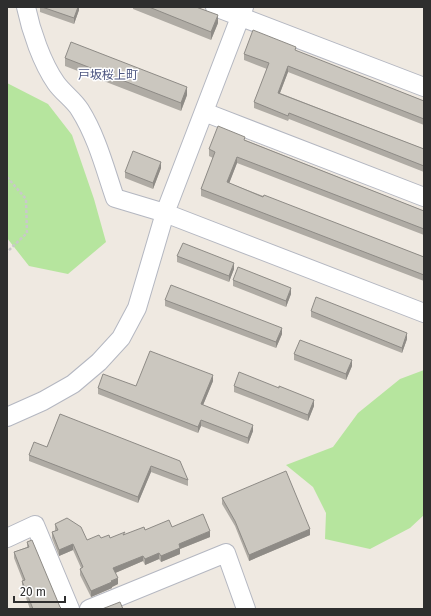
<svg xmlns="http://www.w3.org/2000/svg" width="431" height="616" viewBox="0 0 431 616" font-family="'Fira Sans','Noto Sans JP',sans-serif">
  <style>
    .green { fill: #b6e59e }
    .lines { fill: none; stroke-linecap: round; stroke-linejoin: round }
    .minor-casing { stroke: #b4b7c1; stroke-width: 20 }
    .path { stroke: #c9c9c9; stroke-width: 2.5; stroke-dasharray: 3 2; stroke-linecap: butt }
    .minor { stroke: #fff; stroke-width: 18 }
    .wall { fill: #afaba4 }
    .shaded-wall { fill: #8e8b86 }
    .building { fill: #cbc7bf; stroke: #8e8b86 }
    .labels { text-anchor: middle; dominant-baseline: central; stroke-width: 3; stroke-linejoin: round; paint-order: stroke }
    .neighbourhood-label { font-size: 12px; fill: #4d5680; stroke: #fff }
  </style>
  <rect width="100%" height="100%" fill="#efe9e1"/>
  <path class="green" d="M7,83L48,104L72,135L94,199L106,242L68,274L29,266L7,238Z
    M424,370V515L410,528L370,549L325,539L326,513L313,487L286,465L333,447L358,413L400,379Z"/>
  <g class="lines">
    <g class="minor-casing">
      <path id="minor" d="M26,7C31,31 42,63 56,83C63,93 74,100 80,110C97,137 105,169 115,198L165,213L424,313
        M215,7L424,87
        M204,112L424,197
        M7,417L43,401L73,384L99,362L121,338L137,308L165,213L244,7
        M7,538L35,525L70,609
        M89,609L226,553L246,609"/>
    </g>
    <path class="path" d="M7,177L26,199L27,233L7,252"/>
    <use href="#minor" class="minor"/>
  </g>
  <path class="wall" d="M40,7H79V10L74,24L40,12Z
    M133,7H196L218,23L211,40L133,9Z
    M296,51L424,101V125L288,72L280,93L424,149V172L289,119L288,121L254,108V102L267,69L244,60V54Z
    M65,58L187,95L181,111L65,66Z
    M245,140L424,211V235L237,163L229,183L424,257V281L201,196V189L213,158L209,156V149Z
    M161,168L153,189L125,178V172Z
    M177,256L234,269L229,282L177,262Z
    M233,280L291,294L286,307L233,286Z
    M165,300L282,334L276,348L165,306Z
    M311,311L407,339L402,353L311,317Z
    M294,354L352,366L346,380L294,360Z
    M213,381L203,405L253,431L248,444L201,426L198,433L98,394V388L136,386Z
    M234,386L314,406L308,421L234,392Z
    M60,414L188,480V486L151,472L138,503L29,461V455L47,447Z
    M222,498L310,535L249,561L235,526L222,504Z
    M55,524L87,540L110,538L125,535L145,530L172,527L210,537L180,549V554L161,562L159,559L145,565L143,561L115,573L118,584L112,587V588L91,597L80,575V569L81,568L73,550L59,556L52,538V532L55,531Z
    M27,542L60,607L62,609H30L22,587V581H23L14,558V552L27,547Z"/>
  <path class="shaded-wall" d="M78,7H79V10L74,24V18Z
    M218,15V23L211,40V32Z
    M288,66V72L278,98V93Z
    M187,87V95L181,111V103Z
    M237,157V163L227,189V182Z
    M161,162V168L153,189V183Z
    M234,263V269L229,282V276Z
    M291,288V294L286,307V301Z
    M282,328V334L276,348V342Z
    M407,333V339L402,353V348Z
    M352,360V366L346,380V374Z
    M213,375V381L201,410V404Z
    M314,400V406L308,421V415Z
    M201,420V426L198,433V427Z
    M253,425V431L248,444V438Z
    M151,466V472L138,503V497Z
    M310,529V535L249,561V555Z
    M210,531V537L180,549V554L161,562V556L179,544Z
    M73,544V550L59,556V550Z
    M159,553V559L145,565V559Z
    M143,556V561L113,574V568Z
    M118,578V584L112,587V588L91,597V591Z"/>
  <path class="building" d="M42,7H78L74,18Z
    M149,7H196L218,15L211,32Z
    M253,30L296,47L295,50L424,101V119L288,66L278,93L424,149V166L289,113L288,116L254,102L269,63L244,54Z
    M71,42L187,87L181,103L65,58Z
    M218,126L245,137L244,140L424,211V229L237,157L227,182L263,197L264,195L424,257V275L201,189L215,152L209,149Z
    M133,151L161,162L153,183L125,172Z
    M183,243L234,263L229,276L177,256Z
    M238,267L291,288L286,301L233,280Z
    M171,285L282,328L276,342L165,300Z
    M316,297L407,333L402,348L311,311Z
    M300,340L352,360L346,374L294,354Z
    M150,351L213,375L201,404L253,425L248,438L201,420L198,427L98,388L103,374L136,386Z
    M239,372L279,388V386L314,400L308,415L234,386Z
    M60,414L180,461L188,480L151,466L138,497L29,455L34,442L47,447Z
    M286,471L310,529L249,555L235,521L222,498Z
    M203,514L210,531L179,544L180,548L161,556L159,553L145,559L143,556L113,568L118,578L111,581L112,582L91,591L80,569L83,567L73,544L59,550L52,532L58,530L55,524L67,518L81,527L87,540L99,535L101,538L109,535L110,538L125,532L123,535L144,527L145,530L169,520L172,527Z
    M32,540L60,607L62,609H33L22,581L25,580L14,552L29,547L27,542Z
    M120,602L123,609H102Z"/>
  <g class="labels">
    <g class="neighbourhood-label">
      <text x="108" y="75">戸坂桜上町</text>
    </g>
  </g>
  <rect width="431" height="616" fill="none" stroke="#2e2e2e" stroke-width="16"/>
  <path d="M14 596v6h51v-6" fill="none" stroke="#2e2e2e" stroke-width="2"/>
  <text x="20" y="596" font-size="12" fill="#2e2e2e" stroke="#ffffff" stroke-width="3" paint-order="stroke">20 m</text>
</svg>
